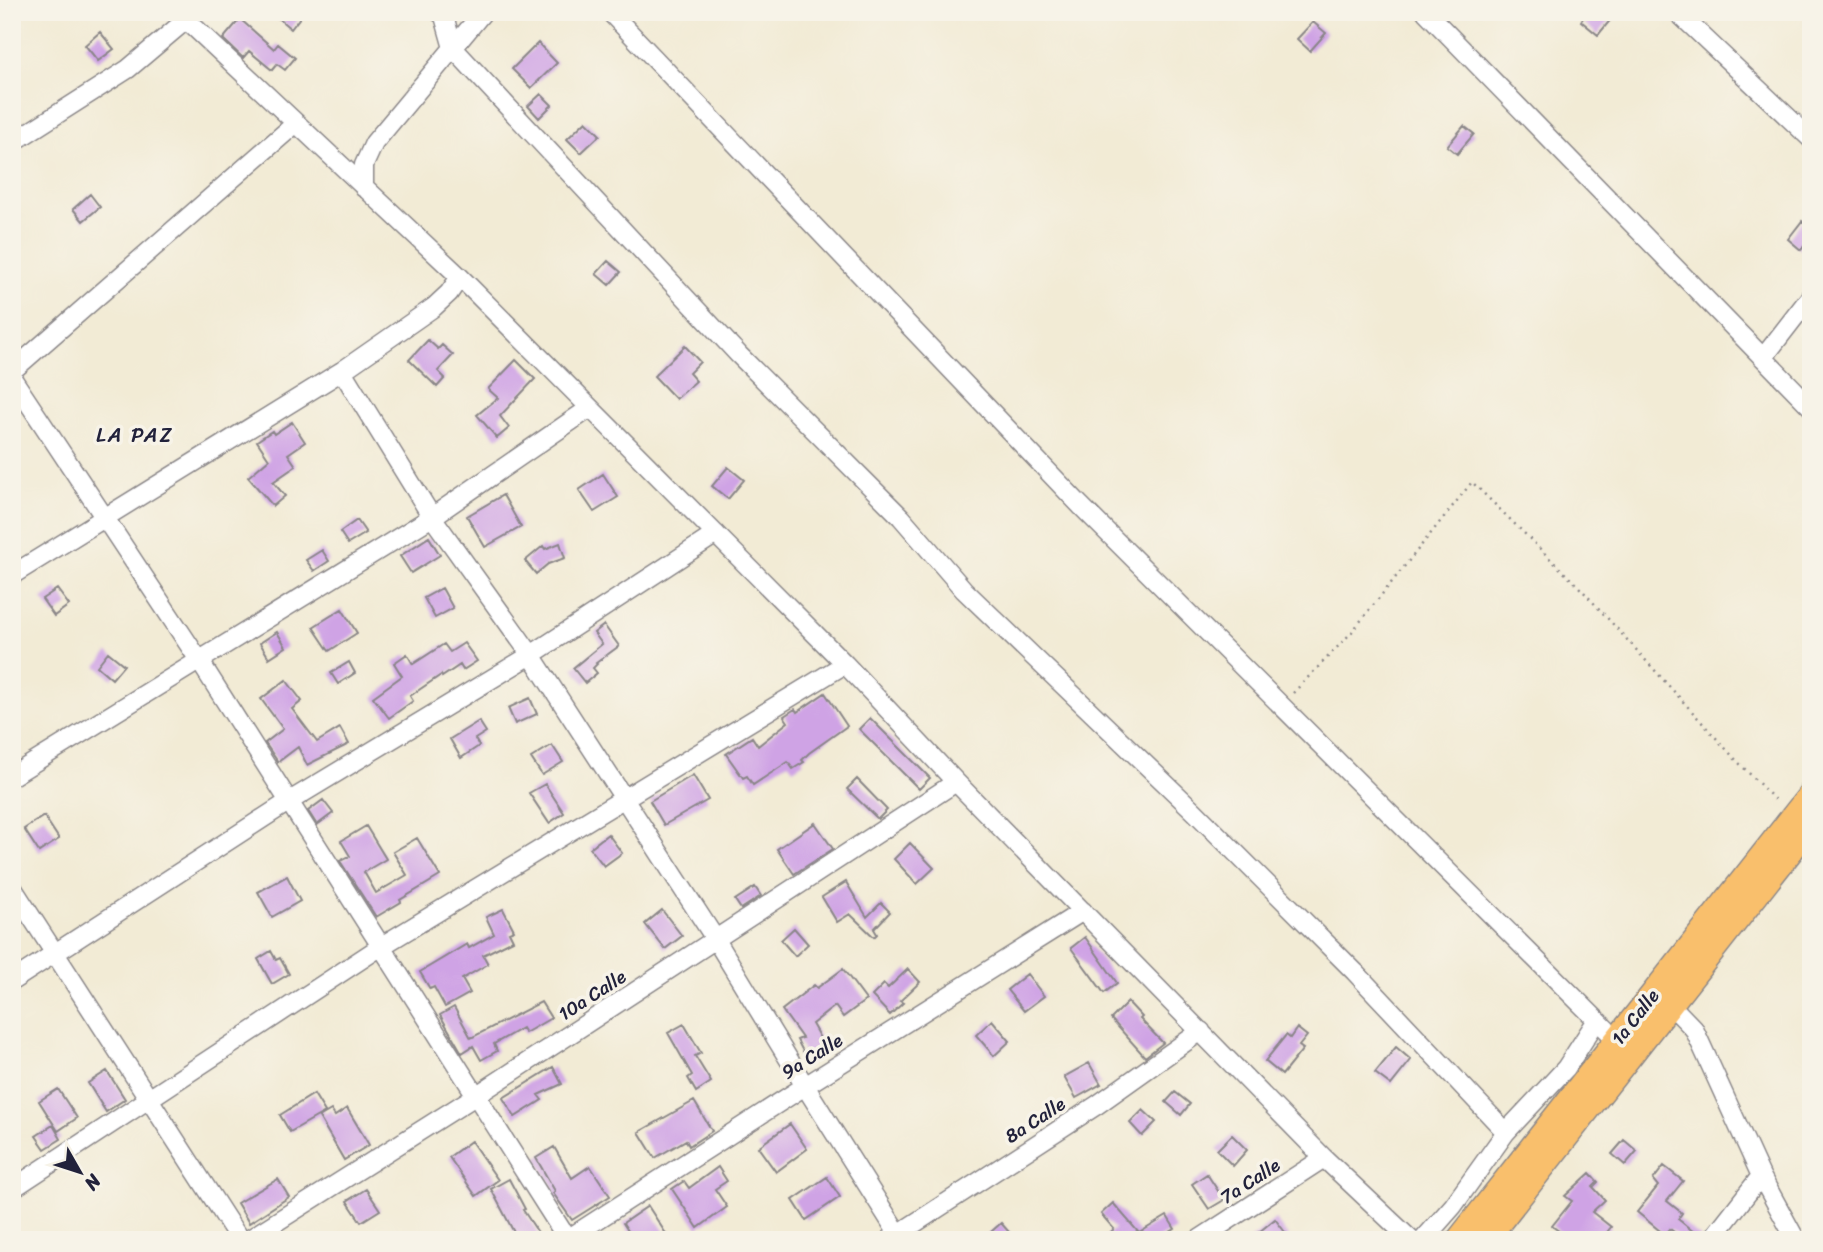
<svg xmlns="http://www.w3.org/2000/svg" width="1823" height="1252" viewBox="0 0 1823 1252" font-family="Sriracha,sans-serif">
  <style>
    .building { fill: #cfa3e5 }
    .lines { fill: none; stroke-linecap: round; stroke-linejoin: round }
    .minor-casing { stroke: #8a8688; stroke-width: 21 }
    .major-casing { stroke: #8a8688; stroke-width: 26 }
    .path { stroke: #8a8688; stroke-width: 2.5; stroke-dasharray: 2 5; stroke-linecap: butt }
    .minor { stroke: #fff; stroke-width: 18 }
    .major { stroke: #f9bf6c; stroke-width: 23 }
    .labels { text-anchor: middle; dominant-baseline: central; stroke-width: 7; stroke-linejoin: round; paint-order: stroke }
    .street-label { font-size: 19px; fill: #22223b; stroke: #f7f3e8 }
    .neighbourhood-label { font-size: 21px; letter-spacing: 2px; fill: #22223b; stroke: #f7f3e8 }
  </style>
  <rect width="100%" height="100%" fill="#f7f3e8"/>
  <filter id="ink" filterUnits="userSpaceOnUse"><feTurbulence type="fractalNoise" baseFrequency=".0143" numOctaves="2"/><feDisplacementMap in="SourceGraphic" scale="14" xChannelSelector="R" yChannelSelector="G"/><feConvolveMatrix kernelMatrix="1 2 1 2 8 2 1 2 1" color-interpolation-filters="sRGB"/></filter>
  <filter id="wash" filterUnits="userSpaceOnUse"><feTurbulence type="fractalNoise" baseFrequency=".00686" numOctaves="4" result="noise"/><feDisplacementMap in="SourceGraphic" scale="28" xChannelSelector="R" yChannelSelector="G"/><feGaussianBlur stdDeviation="1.57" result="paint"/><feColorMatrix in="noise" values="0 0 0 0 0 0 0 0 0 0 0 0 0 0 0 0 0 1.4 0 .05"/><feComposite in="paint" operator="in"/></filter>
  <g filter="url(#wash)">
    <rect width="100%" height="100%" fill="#f2ebd5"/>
    <g id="blocks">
      <path class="building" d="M271,12H304L291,29Z
        M1587,12H1617L1598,35L1581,21Z
        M240,19L274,49L278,44L295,58L285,70L277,64L272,70L249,51L243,58L223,39Z
        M1313,22L1326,33L1310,51L1297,39Z
        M100,32L114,49L98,61L85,45Z
        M538,43L557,63L531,88L512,69Z
        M541,94L552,105L539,118L528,106Z
        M586,121L600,135L581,153L567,139Z
        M1464,126L1474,134L1457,154L1447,146Z
        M90,194L100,207L83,221L73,209Z
        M1802,221L1811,229V238L1801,250L1788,239Z
        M608,261L621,272L609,285L596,274Z
        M428,340L438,349L442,345L453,355L438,371L445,378L437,387L409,360Z
        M685,346L700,362L689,373L696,381L676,399L654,376Z
        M516,360L535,379L500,416L509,428L497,438L477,415L498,398L488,389Z
        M292,422L305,442L288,454L296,466L273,482L285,496L273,506L248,477L269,459L257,441L272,431L274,434Z
        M728,467L744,480L728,499L712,486Z
        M603,474L618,497L594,512L579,490Z
        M503,495L521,527L485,547L467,516Z
        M357,520L366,533L348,544L340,532Z
        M429,537L440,555L411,573L400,556Z
        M560,543L565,558L548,564L536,574L525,561L543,546L545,549Z
        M322,550L329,561L314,571L306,560Z
        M442,588L453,608L435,618L424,598Z
        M57,589L69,605L54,616L42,599Z
        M342,609L357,633L329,651L313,627Z
        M604,625L619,646L596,663L597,664L593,668L597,673L585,683L573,668L602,644L594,633Z
        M277,632L286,647L269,658L260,643Z
        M464,643L477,661L463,670L460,665L442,677L441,675L410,696L413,701L389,718L373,697L402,676L394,663L407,654L413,664L444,644L450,652Z
        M108,652L124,665L112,679L97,666Z
        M349,662L355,673L338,684L331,673Z
        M286,680L302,701L292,709L317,742L340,728L349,744L307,765L298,747L278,762L265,743L283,729L261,699Z
        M825,693L847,726L809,753L802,760L804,762L793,769L788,762L753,785L747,776L743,778L726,754L752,737L758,746L788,722L784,716L795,709L797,712Z
        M530,698L537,714L515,724L508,708Z
        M870,718L930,778L919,789L859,729Z
        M479,721L486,732L475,739L479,746L461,758L450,739Z
        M552,745L563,762L542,775L531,758Z
        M693,775L708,800L664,825L650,801Z
        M857,779L887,810L878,819L847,789Z
        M545,784L564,813L549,823L529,793Z
        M323,800L333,813L317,825L308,811Z
        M44,816L59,839L39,852L24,829Z
        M815,823L833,849L794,874L777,849Z
        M366,826L386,859L364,872L376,893L407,875L393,852L417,838L440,876L400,900L401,902L376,917L340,861L350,856L341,841Z
        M608,834L622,853L604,866L590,848Z
        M910,843L934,868L917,884L894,859Z
        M287,876L300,901L272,917L258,892Z
        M846,882L867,917L881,903L890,912L874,929L877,934L874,937L850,914L837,922L822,897Z
        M755,887L761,896L741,909L735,900Z
        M503,909L514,930L509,932L513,940L483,955L488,964L462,979L470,993L445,1007L434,987L430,989L420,972L467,944L469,948L494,934L486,917Z
        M662,910L682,936L665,949L645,924Z
        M794,928L808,944L795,956L781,940Z
        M1085,937L1117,983L1104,993L1071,948Z
        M271,951L276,960L280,958L289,974L272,984L258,959Z
        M843,969L866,1000L843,1017L835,1006L812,1024L825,1047L806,1057L797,1040L802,1038L782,1010L814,985L817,988Z
        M908,969L920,982L900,1001L903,1003L890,1015L872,996L884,984L888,988Z
        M1027,974L1044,996L1024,1011L1007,990Z
        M541,1002L551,1018L525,1033L522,1028L494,1044L497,1051L481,1060L473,1046L462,1053L440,1015L454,1007L471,1038Z
        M1128,1002L1142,1017L1140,1019L1163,1043L1145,1057L1111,1019Z
        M992,1020L1010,1041L994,1056L976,1035Z
        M684,1024L701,1053L695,1056L711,1082L696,1092L688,1078L692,1075L668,1033Z
        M1297,1028L1307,1036L1299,1046L1303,1049L1282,1075L1265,1061L1286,1035L1290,1038Z
        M1396,1047L1411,1060L1391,1085L1375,1073Z
        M1089,1063L1101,1084L1076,1098L1064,1077Z
        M553,1067L562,1084L538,1095L542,1100L515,1117L503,1098Z
        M107,1071L125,1099L106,1112L88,1083Z
        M58,1089L77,1118L58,1131L39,1101Z
        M1175,1092L1190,1104L1181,1115L1166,1102Z
        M314,1094L325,1112L290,1132L280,1115Z
        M694,1101L712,1131L689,1146L686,1140L655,1158L639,1132Z
        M347,1108L369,1145L344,1160L319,1117L331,1110L335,1116Z
        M1143,1110L1156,1122L1142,1136L1130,1123Z
        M790,1124L807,1149L776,1172L758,1147Z
        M53,1125L61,1139L45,1149L36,1136Z
        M1232,1135L1247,1150L1233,1166L1217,1150Z
        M1624,1140L1637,1151L1625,1165L1612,1154Z
        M471,1141L498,1180L476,1196L449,1157Z
        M554,1147L572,1178L590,1166L610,1196L572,1220L553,1193L555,1191L536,1158Z
        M1664,1166L1683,1181L1667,1201L1682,1213L1678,1219L1700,1237V1240H1684L1670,1229L1665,1235L1637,1212L1658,1186L1653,1180Z
        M718,1167L727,1181L715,1189L727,1207L698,1228L672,1189L684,1181L689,1188Z
        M1590,1173L1598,1182L1593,1187L1605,1200L1592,1212L1611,1227L1601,1240H1571L1552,1226L1572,1201L1565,1196Z
        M1207,1174L1224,1200L1209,1209L1192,1184Z
        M827,1177L840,1197L806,1220L793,1200Z
        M278,1179L289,1197L249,1223L237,1203Z
        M509,1179L525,1209L523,1210L543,1240H518L491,1189Z
        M366,1189L380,1210L361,1222L347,1201Z
        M1113,1203L1139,1233L1167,1216L1175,1229L1156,1240H1102L1114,1229L1101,1214Z
        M648,1206L670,1240H634L623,1223Z
        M1275,1219L1291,1240H1249L1264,1228Z
        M1001,1223L1016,1240H982Z"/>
    </g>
  </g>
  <g filter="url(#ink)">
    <use href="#blocks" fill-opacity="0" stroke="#8a8688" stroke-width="2"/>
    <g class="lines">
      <g class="minor-casing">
        <path id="minor" d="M178,12L460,277L845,664L956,782L1324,1158L1411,1240
          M439,12L444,16L453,48L739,355L901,517L964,590L1194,811L1355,972L1506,1132L1566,1068L1597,1020
          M610,12L1081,506L1617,1040
          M1426,12L1811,407
          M1677,12L1811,139
          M12,143L128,69L186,20
          M364,188V165L374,143L483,12
          M1763,358L1811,296
          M12,371L295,124
          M342,371L432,517L531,655L716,940L805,1086L902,1240
          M12,378L199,660L568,1240
          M12,575L342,371L434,307L449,293L460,277
          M12,776L432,517L590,408
          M12,887L240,1240
          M12,981L288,802L531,655L716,534
          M1662,996L1694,1029L1761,1176L1796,1240
          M12,1189L380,947L845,664
          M248,1240L477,1095L956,782
          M566,1240L805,1086L1083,911
          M889,1240L1097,1105L1201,1031
          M1198,1240L1324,1158
          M1423,1240L1453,1206L1506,1132
          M1711,1240L1761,1176"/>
      </g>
      <g class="major-casing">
        <path id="major" d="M1458,1240L1811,793
          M1486,1240L1811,826"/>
      </g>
      <path class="path" d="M1293,693L1351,633L1472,482L1582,590L1736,760L1778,803"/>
      <use href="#minor" class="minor"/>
      <use href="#major" class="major"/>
    </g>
  </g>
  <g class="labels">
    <g class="street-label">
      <text transform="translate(592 995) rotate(-33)">10a Calle</text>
      <text transform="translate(1635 1017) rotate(-52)">1a Calle</text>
      <text transform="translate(812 1056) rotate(-32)">9a Calle</text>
      <text transform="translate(1035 1120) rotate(-33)">8a Calle</text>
      <text transform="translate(1250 1181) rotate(-33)">7a Calle</text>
    </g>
    <g class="neighbourhood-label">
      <text x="135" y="435">LA PAZ</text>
    </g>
  </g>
  <rect width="1823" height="1252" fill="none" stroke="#f7f3e8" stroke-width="42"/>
  <g transform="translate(80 1172) rotate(129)" stroke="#f7f3e8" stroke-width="5" paint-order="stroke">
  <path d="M0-5L12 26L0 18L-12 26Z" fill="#22223b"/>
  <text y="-10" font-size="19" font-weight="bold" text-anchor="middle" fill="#22223b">N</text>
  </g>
</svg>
